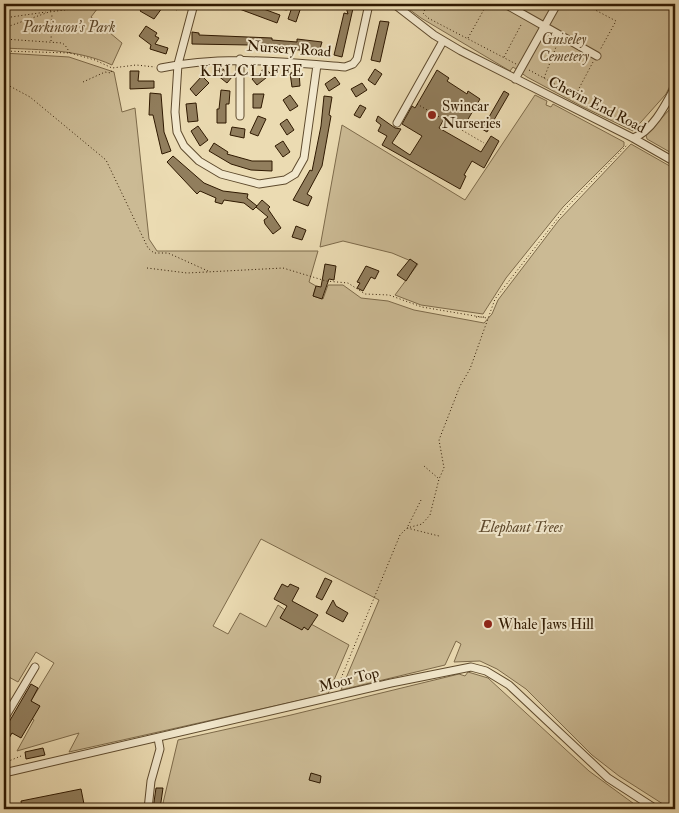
<svg xmlns="http://www.w3.org/2000/svg" width="679" height="813" viewBox="0 0 679 813" font-family="'IM FELL Double Pica',serif">
  <style>
    .green { fill: #cbba94; stroke: #7d6a4a }
    .building { fill: #917e5d; stroke: #2f1901 }
    .lines { fill: none; stroke-linecap: round; stroke-linejoin: round }
    .minor-casing { stroke: #5e4a2d; stroke-width: 9 }
    .path { stroke: #2f1901; stroke-width: 1; stroke-dasharray: 1 2.5; stroke-linecap: butt }
    .minor { stroke: #f2e8cd; stroke-width: 7 }
    .poi-dot { fill: #8f2418; stroke: #f2e8cd; stroke-width: 2 }
    .labels { text-anchor: middle; dominant-baseline: central; stroke-width: 4; stroke-linejoin: round; paint-order: stroke }
    .park-label { font-size: 15px; font-style: italic; fill: #5e492d; stroke: #f2e8cd }
    .street-label { font-size: 15px; fill: #2f1901; stroke: #f2e8cd }
    .poi-label { font-size: 15px; fill: #2f1901; stroke: #f2e8cd; text-anchor: start }
    .neighbourhood-label { font-size: 16px; letter-spacing: 1px; fill: #2f1901; stroke: #f2e8cd }
  </style>
  <rect width="100%" height="100%" fill="#ebdbb2"/>
  <filter id="stains"><feTurbulence type="fractalNoise" baseFrequency=".004" numOctaves="4"/><feColorMatrix values="0 0 0 0 .2 0 0 0 0 .09 0 0 0 0 .02 0 0 0 .5 -.17"/></filter>
  <radialGradient id="worn" r=".72"><stop offset=".6" stop-color="#630" stop-opacity="0"/><stop offset="1" stop-color="#630" stop-opacity=".3"/></radialGradient>
  <path class="green" d="M4,4H101L91,17L122,43L112,65C77,49 41,50 4,48Z
    M402,4H675V76L666,94L633,131L581,106L527,77L513,67L510,71L421,18Z
    M4,53L69,57L114,72L122,112L135,108L149,239L157,251H318L309,282L316,286L313,296L323,299L328,285H343L361,298L388,301L414,310L484,323L492,314L498,300L559,220L631,144L675,169V809L666,806L619,776L592,755L526,689L497,669L480,661L454,662L461,644L456,641L445,665L341,690L379,600L261,539L213,626L228,634L240,613L266,627L278,605L285,610L281,618L308,629L311,624L349,645L328,694L69,752L79,733L17,751L34,720L23,714L54,663L36,652L18,682L7,676L4,681Z
    M535,95L547,101L546,105L551,107L553,104L624,142V146L563,207L506,278L483,314L421,305L395,295L418,264L392,253L343,241L320,247L342,125L465,200Z
    M675,97V155L647,139L646,135L670,109Z
    M468,672L488,678L589,771L641,809H182L163,803L178,740L291,715L459,674L465,676Z"/>
  <path class="building" d="M145,4H180L177,10L165,4L154,19L140,11Z
    M226,4H250L280,15L277,23Z
    M293,4H302L296,22L288,19Z
    M345,4H354L342,57L334,55L344,13L348,14Z
    M380,21L389,22L380,62L371,60Z
    M146,26L157,33L155,36L159,38L155,44L168,48L166,54L150,49L151,45L139,36Z
    M192,32L199,33V35L272,38V40L297,42V39L322,42L319,52L250,45L192,44Z
    M222,68L232,77L227,83L217,75Z
    M265,68L271,74L257,85L252,79Z
    M375,69L382,74L375,85L368,80Z
    M437,70L449,78L447,81L467,94L468,91L480,99L464,126L450,118L448,120L445,117L439,128L481,152L491,136L499,141L484,168L472,161L464,175L466,176L460,189L382,145L387,136L378,131L381,125L376,121L378,116L395,128L401,129L392,143L410,155L422,136L402,124L412,106L415,108Z
    M130,71H139L138,81H154V88L130,89Z
    M299,72L300,86L292,87L290,73Z
    M202,76L209,83L196,96L190,89Z
    M335,77L340,84L329,91L325,84Z
    M362,83L367,90L356,97L351,89Z
    M221,90L230,91L229,104H226V123H217V109H219Z
    M504,91L509,94L487,132L482,129Z
    M150,93L161,94L164,132L171,151L162,154L153,115H149Z
    M253,94H264L261,108H253Z
    M290,95L298,106L290,111L283,100Z
    M324,96L332,97L329,115L331,116L322,166L307,194L312,197L308,206L293,200L310,170L312,171L321,126Z
    M196,103L198,121L188,122L186,104Z
    M360,105L366,108L360,118L354,115Z
    M258,116L266,119L258,136L250,133Z
    M287,119L294,130L287,135L280,124Z
    M198,126L208,140L200,146L191,131Z
    M232,127L245,129L244,138L230,135Z
    M283,141L290,152L283,157L275,146Z
    M214,143L228,152L227,154L252,161H272V171L251,170L231,164L209,151Z
    M173,156L204,183L223,191L248,194L247,198L257,206L253,210L244,203L224,200L222,204L215,202L216,198L200,191L197,194L167,162Z
    M262,200L270,207L268,209L281,228L273,234L265,224L264,220L268,217L256,207Z
    M296,226L306,230L302,240L292,237Z
    M410,259L417,264L406,281L397,275Z
    M325,264L336,266L334,280L329,279L322,299L313,296L316,286L321,287Z
    M366,266L379,271L375,279L371,277L363,291L357,288L360,283L357,282Z
    M325,578L332,581L322,600L316,597Z
    M282,584L288,587L290,584L299,588L292,601L318,615L308,630L304,627L302,630L280,618L287,606L274,599Z
    M333,600L336,606L348,613L343,622L326,613Z
    M31,684L38,688L31,701L40,706L21,738L12,733L4,747V725L9,722Z
    M43,748L45,755L26,759L25,752Z
    M311,773L321,776L320,783L309,780Z
    M156,788H163L160,809H153Z
    M81,789L85,809H22L21,801Z"/>
  <g class="lines">
    <g class="minor-casing">
      <path id="minor" d="M194,4L178,64L175,112L177,132L184,146L199,161L221,174L259,184L285,180L295,174L304,158L317,65
        M278,4L286,6
        M394,4L434,35L461,51L633,138L675,162
        M505,4L597,56
        M240,59V116
        M161,68C222,55 283,62 345,67L353,64L357,59L369,4
        M515,79L557,4
        M397,123L443,41
        M633,138C652,132 666,104 675,87
        M4,719L35,667
        M4,773L391,683L471,667L486,671L509,685L608,778L656,809
        M148,809L151,781L160,749L158,738"/>
    </g>
    <path class="path" d="M428,4L423,13L428,18L516,64
      M584,4L616,21L600,50
      M50,11L57,7L58,4
      M4,18L46,12
      M4,28L49,12L72,9L74,6L72,4
      M468,38L487,4
      M4,39L62,43L65,45L70,53
      M51,41L52,13
      M4,51L70,53L95,60L112,68L136,65L155,67
      M504,57L522,23
      M529,70L581,98
      M544,78L558,42
      M83,82L105,72L111,73L112,69
      M4,83L30,97L106,160L148,248L154,253H168L208,271
      M576,94L593,62
      M417,104L484,143
      M147,268L187,273L283,268L326,281L348,283L365,294L389,295L422,307L487,318
      M476,317H485
      M424,466L438,478
      M421,500L407,528L439,536
      M337,688L400,535L407,528L422,524L430,515L439,479L444,468L439,440L460,386L470,369L495,299L565,209L628,144
      M4,763L21,756"/>
    <use href="#minor" class="minor"/>
  </g>
  <g class="poi-dot">
    <circle cx="432" cy="115" r="5"/>
    <circle cx="488" cy="624" r="5"/>
  </g>
  <g class="labels">
    <g class="park-label">
      <text x="69" y="27">Parkinson’s Park</text>
      <text x="564" y="39">Guiseley<tspan x="564" dy="17">Cemetery</tspan></text>
      <text x="521" y="527">Elephant Trees</text>
    </g>
    <g class="street-label">
      <text transform="translate(289 49) rotate(4)">Nursery Road</text>
      <text transform="translate(597 105) rotate(27)">Chevin End Road</text>
      <text transform="translate(349 680) rotate(-14)">Moor Top</text>
    </g>
    <g class="poi-label">
      <text x="442" y="106">Swincar<tspan x="442" dy="17">Nurseries</tspan></text>
      <text x="498" y="624">Whale Jaws Hill</text>
    </g>
    <g class="neighbourhood-label">
      <text x="252" y="71">KELCLIFFE</text>
    </g>
  </g>
  <rect width="679" height="813" fill="none" stroke="#ebdbb2" stroke-width="20"/>
  <rect x="5" y="5" width="669" height="803" fill="none" stroke="#2f1901" stroke-width="2.5"/>
  <rect x="10" y="10" width="659" height="793" fill="none" stroke="#2f1901"/>
  <rect width="100%" height="100%" filter="url(#stains)"/>
  <rect width="100%" height="100%" fill="url(#worn)"/>
</svg>
